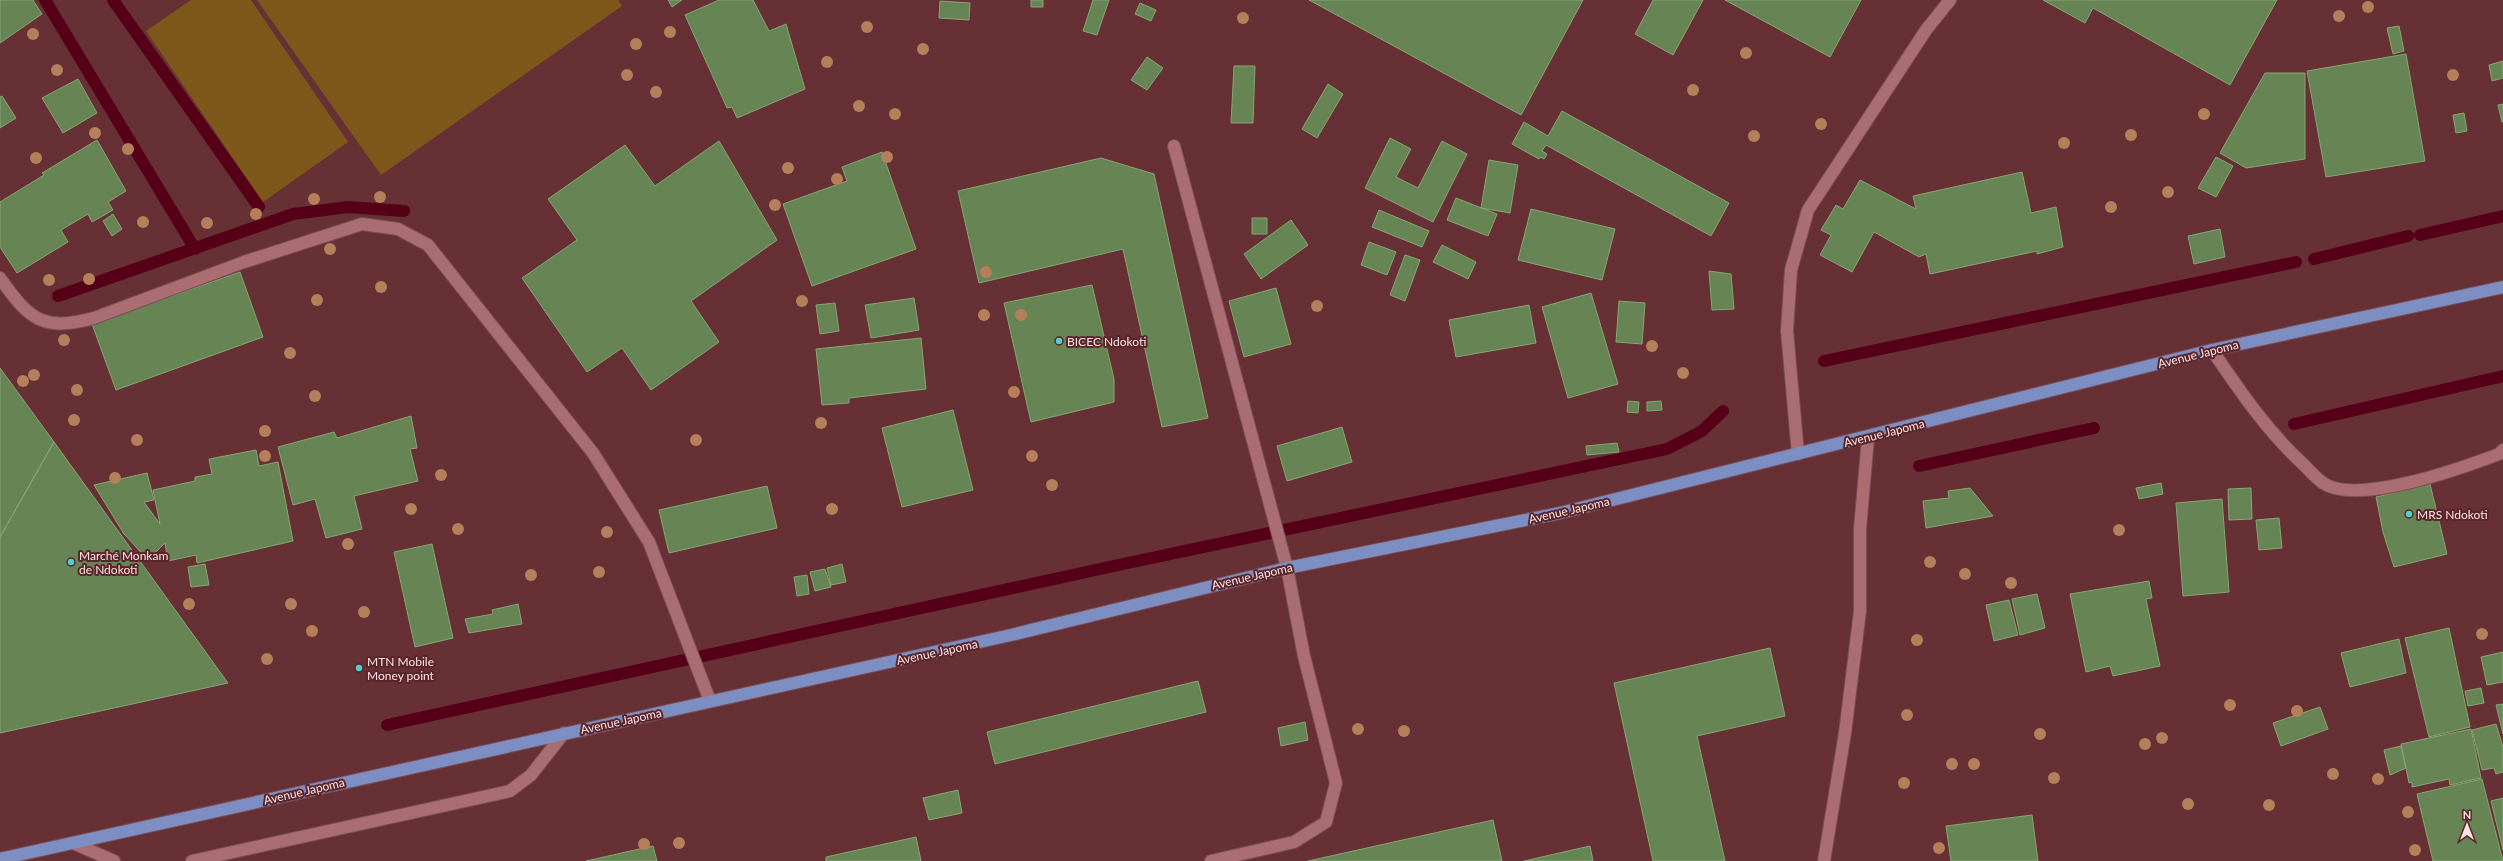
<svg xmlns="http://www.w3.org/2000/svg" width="2503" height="861" viewBox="0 0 2503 861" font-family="Lato,sans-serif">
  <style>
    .green { fill: #7e581b }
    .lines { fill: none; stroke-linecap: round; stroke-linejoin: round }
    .stream { stroke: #560017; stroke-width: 12 }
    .building { fill: #668454; stroke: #87a675 }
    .minor-casing { stroke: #7b4e54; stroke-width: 14 }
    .major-casing { stroke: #7b4e54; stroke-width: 14 }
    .minor { stroke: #aa6e72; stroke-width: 12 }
    .major { stroke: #7d8ec2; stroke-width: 12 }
    .tree { fill: #b47f5a }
    .poi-dot { fill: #52cdcc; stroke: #5a252b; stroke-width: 1.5 }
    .labels { text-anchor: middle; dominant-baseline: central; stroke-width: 4; stroke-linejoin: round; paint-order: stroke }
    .poi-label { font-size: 12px; fill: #fee2e3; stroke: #5a252b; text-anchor: start }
    .street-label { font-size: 12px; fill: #fee2e3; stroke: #5a252b }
  </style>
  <rect width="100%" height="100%" fill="#663035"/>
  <path class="green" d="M191,0H251L348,142L263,202L146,31Z
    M257,0H618L622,6L381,175Z"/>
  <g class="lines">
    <path class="stream" d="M45,0L195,249
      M113,0L259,207
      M2420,235L2503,216
      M2314,259L2408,236
      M58,296L293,214L348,207L404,211
      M1824,361L2296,262
      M2294,424L2503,376
      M1919,466L2094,428
      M387,725L1123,564L1667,449L1702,431L1723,411"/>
  </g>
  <path class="building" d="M0,0H33L42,14L0,43Z
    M668,0H682L672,7Z
    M719,0H753L769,31L786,24L805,89L737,118L732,107L727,108L685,15Z
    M1031,0H1043V7H1031Z
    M1093,0H1109L1097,35L1083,31Z
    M1309,0H1583L1521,115Z
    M1653,0H1703L1673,55L1635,34Z
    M1725,0H1861L1830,57Z
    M2043,0H2277L2230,85L2093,8L2085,23Z
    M940,1L970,3L969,20L939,18Z
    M1140,3L1156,10L1151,21L1135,14Z
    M2399,26L2404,51L2393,54L2387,28Z
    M2406,54L2425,161L2326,177L2307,71Z
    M1147,57L1163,68L1147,90L1131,80Z
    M2503,61V78L2492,81L2489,65Z
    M1234,66H1255L1253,123H1231Z
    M2265,73H2305V159L2246,168L2220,153Z
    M78,79L97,113L63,133L42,98Z
    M1328,84L1343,94L1317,138L1302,129Z
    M2,96L16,118L0,128V97Z
    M2503,104V122H2502L2498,105Z
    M1562,111L1729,203L1711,236L1546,145L1542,151L1547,154L1544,159L1540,157L1539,159L1512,144L1524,122L1548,136Z
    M2464,113L2467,131L2456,133L2453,115Z
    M1390,138L1411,149L1396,177L1418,188L1442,141L1467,154L1433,222L1365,188Z
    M97,140L126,191L108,202L113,210L92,222L88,214L61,230L68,242L17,273L0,247V202L44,175L42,173Z
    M719,141L777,240L691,301L719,342L651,390L622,348L587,372L522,278L577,240L548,199L625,145L655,186Z
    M882,152L916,249L812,286L783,204L847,181L842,167Z
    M2216,157L2233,166L2216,197L2198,188Z
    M1101,158L1154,174L1208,418L1162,427L1123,249L979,283L958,191Z
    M1489,160L1518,165L1510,213L1481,208Z
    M2022,172L2031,213L2056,207L2063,247L2037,254V251L1930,274L1926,254L1919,257L1874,232L1852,272L1820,255L1831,235L1821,230L1836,205L1843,209L1860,180L1916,209L1913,196Z
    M1456,198L1497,214L1488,236L1447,220Z
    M1531,209L1615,229L1602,280L1518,260Z
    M1379,210L1429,231L1422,247L1372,227Z
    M113,214L122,229L112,236L103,221Z
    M1252,218H1267V234H1252Z
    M1291,220L1308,245L1261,279L1244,254Z
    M2220,229L2225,257L2194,264L2188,236Z
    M1369,242L1396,252L1387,275L1361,265Z
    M1442,245L1476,262L1468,279L1433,262Z
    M1405,255L1420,260L1405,301L1390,295Z
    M1709,271L1731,274L1734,309L1712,310Z
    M240,272L263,337L116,390L92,324Z
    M1092,285L1114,379V402L1031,422L1004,303Z
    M1276,288L1291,344L1244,357L1229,301Z
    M1591,293L1618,384L1568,398L1542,307Z
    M914,298L919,330L871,338L865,305Z
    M1619,301L1645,303L1642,344L1616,342Z
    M835,303L839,331L820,334L816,305Z
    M1529,305L1536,343L1456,357L1449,320Z
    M921,338L926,389L849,398V403L822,405L816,349Z
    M0,368L54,442L0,537Z
    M1628,401L1639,402L1638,413L1627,412Z
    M1661,401L1662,410L1647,411V402Z
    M953,410L973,490L902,507L882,428Z
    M411,416L417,448L410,449L418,481L354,496L362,529L326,538L315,499L293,505L278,447L334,432L337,438Z
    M1342,427L1352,462L1287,481L1277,446Z
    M54,442L228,683L0,733V537Z
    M1617,443L1619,452L1587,455L1586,446Z
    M256,450L259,466L278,462L293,541L197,563L196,555L168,561L165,543L148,560L124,534L94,485L147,473L154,500L144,502L160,524L153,490L195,481V477L212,474L209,459Z
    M2161,483L2163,494L2139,499L2136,488Z
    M2430,484L2447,554L2394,567L2383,532L2376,497Z
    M767,486L777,528L669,553L659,510Z
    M1970,488L1993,516L1926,528L1923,501L1949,498L1948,491Z
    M2251,488L2252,519L2229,520L2228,489Z
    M2222,499L2229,592L2183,596L2176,503Z
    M2279,518L2282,548L2259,550L2256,520Z
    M432,544L453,638L415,647L394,552Z
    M205,564L209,585L191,587L188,567Z
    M842,564L846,582L831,585L827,568Z
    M825,569L831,587L815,591L810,572Z
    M807,575L809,594L797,596L794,577Z
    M2149,581L2152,598L2146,599L2160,666L2113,676L2110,666L2086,672L2070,594Z
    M2037,594L2045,628L2020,635L2012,599Z
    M2009,600L2018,635L1994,641L1986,605Z
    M518,604L522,624L469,633L465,619L493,614L492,610Z
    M2449,628L2470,727L2429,737L2405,638Z
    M2399,639L2406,673L2350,687L2341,653Z
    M1770,648L1785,716L1697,736L1725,861H1653L1614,683Z
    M2503,652V682L2487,685L2481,657Z
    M1198,681L1206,712L995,764L987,732Z
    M2481,688L2484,703L2468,706L2465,691Z
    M2503,704V734L2496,705Z
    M2320,707L2328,729L2281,746L2273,723Z
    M1305,722L1308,740L1281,746L1278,728Z
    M2496,724L2503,747V772L2496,774L2494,768L2482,770L2472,730Z
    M2471,729L2481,778L2450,785L2449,779L2412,787V782L2409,783L2401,744Z
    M2401,746L2406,768L2390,775L2384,750Z
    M2482,779L2503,861H2433L2417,794Z
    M958,790L962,813L929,820L923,798Z
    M2503,798V850L2491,801Z
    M2032,815L2038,861H1951L1946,826Z
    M1493,820L1502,861H1308Z
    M916,837L921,861H826V857Z
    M653,846L657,861H586Z
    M1590,846L1593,861H1524Z"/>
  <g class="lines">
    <g class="minor-casing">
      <path id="minor" d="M1174,146L1287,568L1304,656L1336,783L1326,822L1294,842L1211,861
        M0,278C29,319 42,332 94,318L244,262L362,224L398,229L428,245L593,453L649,542L710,701
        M2212,350C2240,391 2267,431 2303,464C2309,470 2316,478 2323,483C2357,506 2462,468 2499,454L2503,450
        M1798,454L1787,331L1791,270L1808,210L1926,30L1950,0
        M73,843L114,861
        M192,861L510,791L531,775L564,733
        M1824,861L1845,733L1860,611V529L1868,438"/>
    </g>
    <g class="major-casing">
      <path id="major" d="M0,859L1011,635L1287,568L1560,513L2212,350L2503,287"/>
    </g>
    <use href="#minor" class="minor"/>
    <use href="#major" class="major"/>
  </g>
  <g class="tree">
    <circle cx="2368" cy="7" r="6"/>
    <circle cx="2339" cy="16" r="6"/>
    <circle cx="1243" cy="18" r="6"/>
    <circle cx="867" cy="27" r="6"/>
    <circle cx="670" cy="32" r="6"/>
    <circle cx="33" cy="34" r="6"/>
    <circle cx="636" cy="44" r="6"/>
    <circle cx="923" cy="49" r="6"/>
    <circle cx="1746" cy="53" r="6"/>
    <circle cx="827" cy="62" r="6"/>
    <circle cx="57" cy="70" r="6"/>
    <circle cx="627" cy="75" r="6"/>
    <circle cx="2453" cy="75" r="6"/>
    <circle cx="1693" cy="90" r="6"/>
    <circle cx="656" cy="92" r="6"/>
    <circle cx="859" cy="106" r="6"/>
    <circle cx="895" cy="114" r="6"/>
    <circle cx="2204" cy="114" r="6"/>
    <circle cx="1821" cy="124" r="6"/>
    <circle cx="95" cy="133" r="6"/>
    <circle cx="2131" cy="135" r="6"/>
    <circle cx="1754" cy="136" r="6"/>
    <circle cx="2064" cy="143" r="6"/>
    <circle cx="128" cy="149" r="6"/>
    <circle cx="887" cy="157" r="6"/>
    <circle cx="36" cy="158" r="6"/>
    <circle cx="788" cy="168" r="6"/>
    <circle cx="837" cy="179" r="6"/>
    <circle cx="2168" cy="192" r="6"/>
    <circle cx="380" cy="197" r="6"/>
    <circle cx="314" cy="199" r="6"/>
    <circle cx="775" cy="205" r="6"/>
    <circle cx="2111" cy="207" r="6"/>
    <circle cx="256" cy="214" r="6"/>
    <circle cx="143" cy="222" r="6"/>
    <circle cx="207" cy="223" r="6"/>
    <circle cx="330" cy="249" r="6"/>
    <circle cx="986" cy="272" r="6"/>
    <circle cx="89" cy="279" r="6"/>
    <circle cx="49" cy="280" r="6"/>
    <circle cx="381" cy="287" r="6"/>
    <circle cx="317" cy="300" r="6"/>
    <circle cx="802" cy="301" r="6"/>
    <circle cx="1317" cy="306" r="6"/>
    <circle cx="984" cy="315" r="6"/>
    <circle cx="1021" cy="315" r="6"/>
    <circle cx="64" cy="340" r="6"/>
    <circle cx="1652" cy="346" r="6"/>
    <circle cx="290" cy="353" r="6"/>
    <circle cx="1683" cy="373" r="6"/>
    <circle cx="34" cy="375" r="6"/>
    <circle cx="23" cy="381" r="6"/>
    <circle cx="77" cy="390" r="6"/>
    <circle cx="1014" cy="392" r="6"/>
    <circle cx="315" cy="396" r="6"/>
    <circle cx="74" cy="420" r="6"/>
    <circle cx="821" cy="423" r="6"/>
    <circle cx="265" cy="431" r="6"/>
    <circle cx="137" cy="440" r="6"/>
    <circle cx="696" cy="440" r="6"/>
    <circle cx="265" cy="456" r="6"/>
    <circle cx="1032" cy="456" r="6"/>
    <circle cx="441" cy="475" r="6"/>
    <circle cx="115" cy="478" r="6"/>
    <circle cx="1052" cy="485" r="6"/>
    <circle cx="411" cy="509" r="6"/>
    <circle cx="832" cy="509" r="6"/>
    <circle cx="458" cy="529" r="6"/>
    <circle cx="2119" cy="530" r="6"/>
    <circle cx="607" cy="532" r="6"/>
    <circle cx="348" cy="544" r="6"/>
    <circle cx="1930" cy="562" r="6"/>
    <circle cx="599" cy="572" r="6"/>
    <circle cx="1965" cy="574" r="6"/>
    <circle cx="531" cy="575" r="6"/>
    <circle cx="2011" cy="583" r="6"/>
    <circle cx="189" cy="604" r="6"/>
    <circle cx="291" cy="604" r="6"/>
    <circle cx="364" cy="612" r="6"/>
    <circle cx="312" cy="631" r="6"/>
    <circle cx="2482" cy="634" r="6"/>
    <circle cx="1917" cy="640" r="6"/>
    <circle cx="267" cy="659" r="6"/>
    <circle cx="2230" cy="705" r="6"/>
    <circle cx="2297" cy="711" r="6"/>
    <circle cx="1907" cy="715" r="6"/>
    <circle cx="1358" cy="729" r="6"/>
    <circle cx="1404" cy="731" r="6"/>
    <circle cx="2040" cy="734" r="6"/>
    <circle cx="2162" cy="738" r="6"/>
    <circle cx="2145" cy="744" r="6"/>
    <circle cx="1952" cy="764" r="6"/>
    <circle cx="1974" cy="764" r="6"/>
    <circle cx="2333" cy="774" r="6"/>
    <circle cx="2054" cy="778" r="6"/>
    <circle cx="2378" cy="779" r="6"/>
    <circle cx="1904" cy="783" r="6"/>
    <circle cx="2188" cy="804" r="6"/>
    <circle cx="2269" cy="805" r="6"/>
    <circle cx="2408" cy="812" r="6"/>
    <circle cx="679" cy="843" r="6"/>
    <circle cx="644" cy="844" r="6"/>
    <circle cx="1939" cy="848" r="6"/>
    <circle cx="2415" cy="850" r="6"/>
  </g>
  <g class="poi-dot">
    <circle cx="1059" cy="341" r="4"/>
    <circle cx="2409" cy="514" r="4"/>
    <circle cx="71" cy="562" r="4"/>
    <circle cx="359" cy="668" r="4"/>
  </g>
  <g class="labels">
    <g class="poi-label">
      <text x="1067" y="341">BICEC Ndokoti</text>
      <text x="2417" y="514">MRS Ndokoti</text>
      <text x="79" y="555">Marché Monkam<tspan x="79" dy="14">de Ndokoti</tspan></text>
      <text x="367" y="661">MTN Mobile<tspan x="367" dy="14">Money point</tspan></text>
    </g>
    <g class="street-label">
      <text transform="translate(2198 354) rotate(-14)">Avenue Japoma</text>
      <text transform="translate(1884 433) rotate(-14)">Avenue Japoma</text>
      <text transform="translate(1569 510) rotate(-13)">Avenue Japoma</text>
      <text transform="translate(1252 576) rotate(-13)">Avenue Japoma</text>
      <text transform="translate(937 652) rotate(-12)">Avenue Japoma</text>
      <text transform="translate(621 721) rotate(-12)">Avenue Japoma</text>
      <text transform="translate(304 791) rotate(-13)">Avenue Japoma</text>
    </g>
  </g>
  <g transform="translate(2467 825)" stroke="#5a252b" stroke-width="3" paint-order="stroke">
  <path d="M0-3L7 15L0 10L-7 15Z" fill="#fee2e3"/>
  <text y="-6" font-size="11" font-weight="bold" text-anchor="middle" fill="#fee2e3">N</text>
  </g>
</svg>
